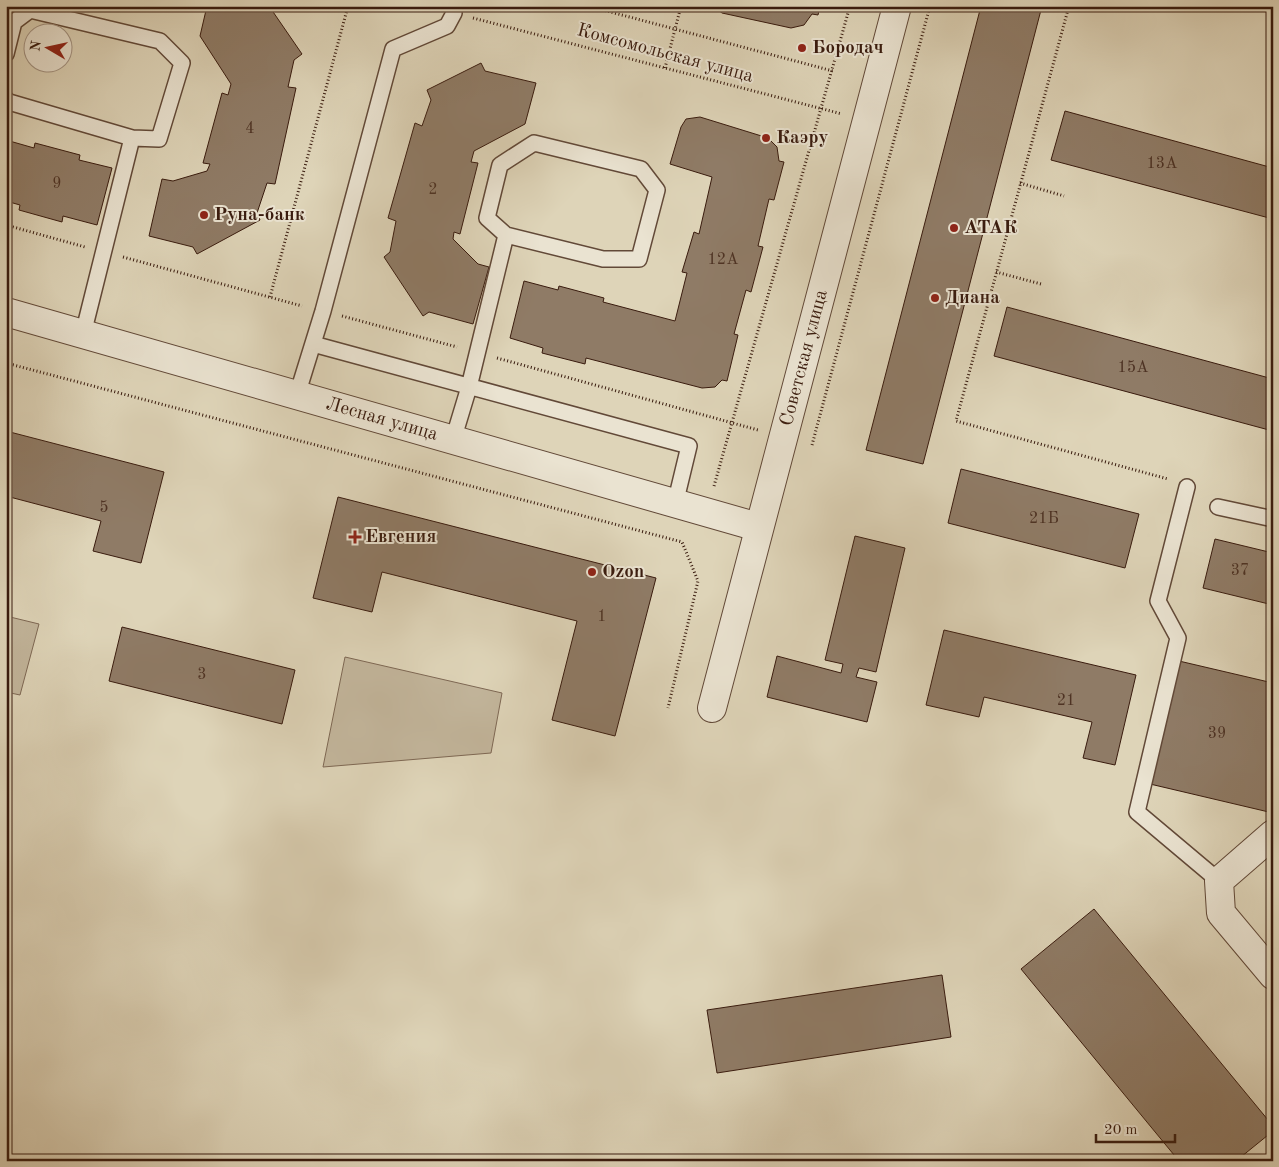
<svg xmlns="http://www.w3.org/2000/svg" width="1279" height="1167" viewBox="0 0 1279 1167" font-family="'Old Standard TT',serif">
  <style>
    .green { fill: #c2b59b; stroke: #7e6854 }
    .building { fill: #8f7b66; stroke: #391b0e }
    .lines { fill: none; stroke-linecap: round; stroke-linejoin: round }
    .lane-casing { stroke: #624938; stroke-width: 18 }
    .street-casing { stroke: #624938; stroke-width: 30 }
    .path { stroke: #391b0e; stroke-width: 3; stroke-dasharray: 1 2.5; stroke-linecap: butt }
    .lane { stroke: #eae3d1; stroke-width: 15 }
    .street { stroke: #eae3d1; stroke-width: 28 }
    .poi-dot { fill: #8f2418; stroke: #eae3d1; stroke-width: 2 }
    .labels { text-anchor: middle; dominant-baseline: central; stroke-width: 4; stroke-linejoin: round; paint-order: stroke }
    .number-label { font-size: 16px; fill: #4e3324 }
    .poi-label { font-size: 19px; font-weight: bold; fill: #391b0e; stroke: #eae3d1; text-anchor: start }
    .street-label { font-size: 19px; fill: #391b0e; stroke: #eae3d1 }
  </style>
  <rect width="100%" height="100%" fill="#ded4b8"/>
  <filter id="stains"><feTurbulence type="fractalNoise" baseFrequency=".004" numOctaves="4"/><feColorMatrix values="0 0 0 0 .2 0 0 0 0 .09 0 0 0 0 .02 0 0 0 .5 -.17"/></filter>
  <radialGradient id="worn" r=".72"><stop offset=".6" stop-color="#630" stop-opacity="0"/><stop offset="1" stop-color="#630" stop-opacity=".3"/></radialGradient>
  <path class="green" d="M6,616L39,624L20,695L6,692Z
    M345,657L502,693L491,753L323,767Z"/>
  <path class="building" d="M207,6H250L260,9L269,6L302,54L294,60L288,87L296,88L275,184L267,183L257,213L260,220L197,254L193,247L149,236L162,179L173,181L207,171L210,164L203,163L222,93L228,95L231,84L200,36Z
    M713,6H820L818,15L812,14L804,25L791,28L722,13Z
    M981,6H1042L923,464L866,450Z
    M1247,6H1273V13Z
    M481,63L485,71L536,83L525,124L474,151L471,162L478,163L460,234L454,232L453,239L478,264L489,267L473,324L429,312L423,316L384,257L390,252L396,221L388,218L415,123L422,126L431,100L427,90Z
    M1065,111L1273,168V219L1051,160Z
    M700,117L768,138L777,147L779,161L784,162L774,200L769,199L758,246L763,247L751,292L746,290L734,334L738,335L727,381L722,380L715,387L702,388L586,358L585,364L542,353L543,348L510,338L524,281L558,290L559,286L604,298L603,302L675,321L687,273L682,272L694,232L699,234L712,177L670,164L681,127L686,119Z
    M6,140L34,148L35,143L80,155L79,160L112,168L97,225L63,216L62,222L19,210L20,205L6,201Z
    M1007,307L1273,379V418L1269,430L994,356Z
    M6,431L164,472L141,563L93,551L101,521L6,496Z
    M961,469L1139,514L1125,568L948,523Z
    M338,497L656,578L615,736L552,720L577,621L382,572L372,612L313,598Z
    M855,536L905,548L876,672L859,668L856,677L877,682L867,722L767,697L777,656L841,673L843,664L825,660Z
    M1215,539L1273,553V605L1203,588Z
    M122,627L295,670L282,724L109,681Z
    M944,630L1136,675L1115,765L1083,758L1092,722L984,697L979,717L926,705Z
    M1179,661L1273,683V813L1150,784Z
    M1094,909L1273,1126V1131L1236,1161H1179L1021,969Z
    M942,975L951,1037L717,1073L707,1010Z"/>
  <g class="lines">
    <g class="lane-casing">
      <path id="lane" d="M6,54L14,22L30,10L160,41L182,63L159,139L132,138L9,102L6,99
        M534,143L641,169L657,190L639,259H603L506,235L487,218L500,165Z
        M83,334L132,138
        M313,344L689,446L675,504
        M297,395L323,311L393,49L447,26L454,13
        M453,440L469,387L506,235
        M1187,487L1158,601L1178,638L1137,812L1219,881
        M1218,507L1273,519"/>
    </g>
    <g class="street-casing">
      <g id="street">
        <path id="s1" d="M6,312L758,527"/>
        <path id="s2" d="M712,708L897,6"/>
        <path d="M1273,834L1219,881L1221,913L1273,975"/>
      </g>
    </g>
    <path class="path" d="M588,6L833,71
      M1069,6L956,421L1168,479
      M473,18L842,114
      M665,68L681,6
      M1020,183L1064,196
      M6,225L85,247
      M123,257L302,306
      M996,272L1041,284
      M270,297L348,6
      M342,316L457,347
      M497,358L758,430
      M6,363L682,542L698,581L668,708
      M812,445L930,6
      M714,486L850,6"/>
    <use href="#lane" class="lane"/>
    <use href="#street" class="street"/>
  </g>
  <g class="poi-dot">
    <circle cx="802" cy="48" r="5"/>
    <circle cx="766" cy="138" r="5"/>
    <circle cx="204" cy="215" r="5"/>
    <circle cx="954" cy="228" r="5"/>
    <circle cx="935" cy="298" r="5"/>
    <path d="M352.5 529.5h5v5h5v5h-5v5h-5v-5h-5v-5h5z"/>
    <circle cx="592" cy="572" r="5"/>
  </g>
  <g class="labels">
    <g class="number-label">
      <text x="250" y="129">4</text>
      <text x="1162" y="164">13А</text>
      <text x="57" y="184">9</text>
      <text x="433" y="190">2</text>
      <text x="723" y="260">12А</text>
      <text x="1133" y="368">15А</text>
      <text x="104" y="508">5</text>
      <text x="1044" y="519">21Б</text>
      <text x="1240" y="571">37</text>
      <text x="602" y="617">1</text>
      <text x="202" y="675">3</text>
      <text x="1066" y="701">21</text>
      <text x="1217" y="734">39</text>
    </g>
    <g class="poi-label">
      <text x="812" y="48">Бородач</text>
      <text x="776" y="138">Каэру</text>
      <text x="214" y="215">Руна-банк</text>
      <text x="964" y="228">АТАК</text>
      <text x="945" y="298">Диана</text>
      <text x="365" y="537">Евгения</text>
      <text x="602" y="572">Ozon</text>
    </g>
    <g class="street-label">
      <text transform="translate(665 54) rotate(15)">Комсомольская улица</text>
      <text stroke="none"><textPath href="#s2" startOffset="362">Советская улица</textPath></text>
      <text stroke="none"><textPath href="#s1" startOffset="391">Лесная улица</textPath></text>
    </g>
  </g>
  <rect width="1279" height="1167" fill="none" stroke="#ded4b8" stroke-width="25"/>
  <rect x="8" y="8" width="1264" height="1152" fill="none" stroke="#391b0e" stroke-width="2.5"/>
  <rect x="12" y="12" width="1254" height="1142" fill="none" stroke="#391b0e"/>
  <g transform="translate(48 48) rotate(279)"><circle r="24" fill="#eae3d1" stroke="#a39383"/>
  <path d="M0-4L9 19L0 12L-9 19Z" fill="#8f2418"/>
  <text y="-8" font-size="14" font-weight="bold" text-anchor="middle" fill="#391b0e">N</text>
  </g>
  <path d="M1096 1134v8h79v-8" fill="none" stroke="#391b0e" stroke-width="2.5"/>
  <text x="1104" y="1134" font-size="15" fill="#391b0e" stroke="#eae3d1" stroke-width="4" paint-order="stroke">20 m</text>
  <rect width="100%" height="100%" filter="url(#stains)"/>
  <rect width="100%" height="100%" fill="url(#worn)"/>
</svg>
